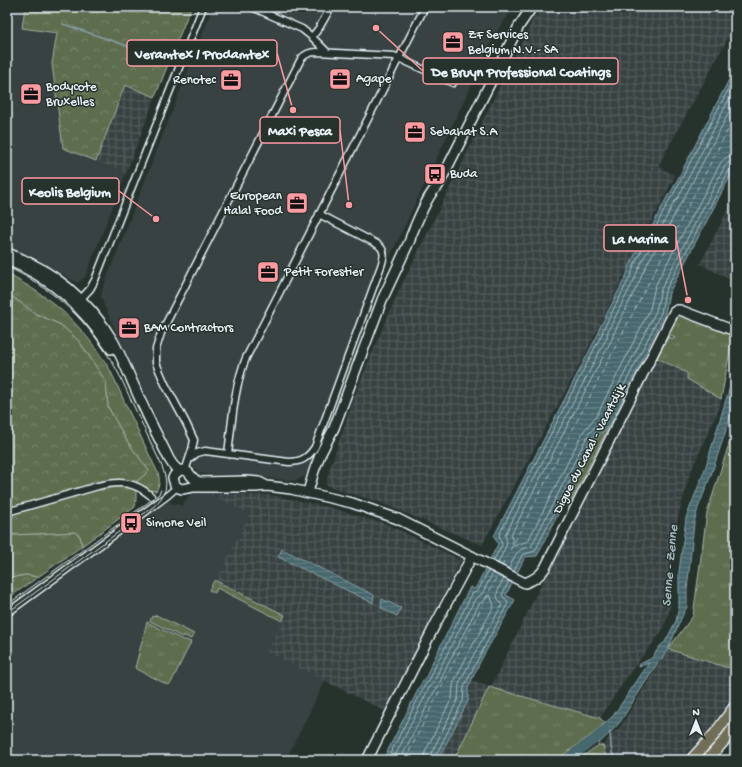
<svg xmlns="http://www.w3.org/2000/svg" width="742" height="767" viewBox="0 0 742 767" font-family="'Gochi Hand',sans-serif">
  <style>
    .built { fill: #394343 }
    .industrial { fill: url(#industrial-grid) }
    .grass { fill: url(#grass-tufts); stroke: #a3afa4 }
    .forest { fill: url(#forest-crowns); stroke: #a3afa4 }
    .water { fill: url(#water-rules); stroke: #879fa5 }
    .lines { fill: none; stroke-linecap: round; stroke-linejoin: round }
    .shore { stroke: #a8bac1; stroke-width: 1 }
    .stream { stroke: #879fa5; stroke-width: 1.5 }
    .river { stroke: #47686e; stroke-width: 10 }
    .ferry { stroke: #a8bac1; stroke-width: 1; stroke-dasharray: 5 4; stroke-linecap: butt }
    .minor-casing { stroke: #e8f1f8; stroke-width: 9 }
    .secondary-casing { stroke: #e8f1f8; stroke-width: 12 }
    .primary-casing { stroke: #e8f1f8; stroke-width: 13 }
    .minor { stroke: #26332d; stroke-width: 6 }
    .secondary { stroke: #26332d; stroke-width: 9 }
    .primary { stroke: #716e59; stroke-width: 10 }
    .tram { stroke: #e8f1f8; stroke-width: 1 }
    .labels { text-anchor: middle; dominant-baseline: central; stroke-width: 3; stroke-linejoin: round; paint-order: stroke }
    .poi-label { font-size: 13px; fill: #e8f1f8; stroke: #26332d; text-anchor: start }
    .street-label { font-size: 13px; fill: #e8f1f8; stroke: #26332d }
    .water-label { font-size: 14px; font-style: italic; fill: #a8bac1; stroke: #26332d }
    .leader { fill: none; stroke: #ff9aa2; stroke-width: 1.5 }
    .callout-dot { fill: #ff9aa2; stroke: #26332d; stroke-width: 1.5 }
    .callout { fill: #26332d; stroke: #ff9aa2; stroke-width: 1.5 }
    .callout-label { font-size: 14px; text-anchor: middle; font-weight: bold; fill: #e8f1f8 }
  </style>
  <defs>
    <pattern id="industrial-grid" width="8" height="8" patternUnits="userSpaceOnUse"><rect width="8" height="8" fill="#394343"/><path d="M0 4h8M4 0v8" fill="none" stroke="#565f5f"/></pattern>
    <pattern id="grass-tufts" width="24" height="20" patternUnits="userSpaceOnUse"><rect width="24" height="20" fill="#5e6d4f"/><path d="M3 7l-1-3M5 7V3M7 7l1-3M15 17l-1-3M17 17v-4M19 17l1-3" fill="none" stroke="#758269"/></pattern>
    <pattern id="forest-crowns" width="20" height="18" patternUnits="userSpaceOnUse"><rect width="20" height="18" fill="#5e6d4f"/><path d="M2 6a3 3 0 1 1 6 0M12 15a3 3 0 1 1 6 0" fill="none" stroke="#758269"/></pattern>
    <pattern id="water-rules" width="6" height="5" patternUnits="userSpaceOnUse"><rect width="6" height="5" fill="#47686e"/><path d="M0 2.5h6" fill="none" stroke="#627e83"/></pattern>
  </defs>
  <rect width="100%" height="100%" fill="#26332d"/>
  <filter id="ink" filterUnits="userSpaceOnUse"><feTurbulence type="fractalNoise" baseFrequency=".025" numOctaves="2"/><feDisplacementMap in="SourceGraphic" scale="8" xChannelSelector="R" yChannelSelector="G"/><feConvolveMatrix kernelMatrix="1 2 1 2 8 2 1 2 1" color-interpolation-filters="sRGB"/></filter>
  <g filter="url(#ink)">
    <path class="built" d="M7,7H25L22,28L57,33L52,64L63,148L126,173L85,277L77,283L32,256L7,247Z
      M213,7H514L501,25L492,41L388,261L327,425L305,476L299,479L294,481L241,475L200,474L193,466L176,458L139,381L104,305L101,297L102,291Z
      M192,493H208L249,514L216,581L285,615L268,652L325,681L287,757L292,760H7V619L168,502L182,506L187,498Z"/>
    <path class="industrial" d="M543,7H559L568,10V7H735V25L658,166L675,176L630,263L587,351L482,545L379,502L329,487L326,484L328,474L354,398L365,370L398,293L533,19Z
      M125,85L155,97L126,173L96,161Z
      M735,196V282L700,264Z
      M679,315L733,335L720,406L690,473L670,546L672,561L668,575L672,586L668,597L671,602L668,615L662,631L629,674L600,718L556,760H438L468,701V688L472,680L491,687L535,597Z
      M735,425V694L716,721L699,742L679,760H577L599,745L603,746L613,733L619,729L668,649L693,616L706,514Z
      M208,493L270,495L332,508L375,521H378L397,529L461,560L385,711L267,652L285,615L216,581L249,514Z"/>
    <path class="grass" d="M7,274C53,298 83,325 110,370C115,380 120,391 124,401C136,425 146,449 158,473C160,479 160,485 156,491L150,490L136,482L149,471L127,441L108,407L106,382L79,341L61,325L36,314L7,293Z
      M680,315L733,335L721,399L687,379V373L657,358L668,337L674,339L675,337L669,334L678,316Z
      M610,424L569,505L568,506L564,503L596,439Z
      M735,425V667L732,668L725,667L668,649L693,616L707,513Z
      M75,532L80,536L82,546L38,577L25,575L7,579V535L34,534Z
      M214,581H216L285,615L282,621L217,588L215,593L209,590Z
      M156,615L194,634L191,639L185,636L182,637L150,621L152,616L154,617Z
      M147,622L183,640H186L191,642L171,683L168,685L135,668Z
      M489,687L600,718L605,723L593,734L556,760H454Z
      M599,745L603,746L607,760H577Z"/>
    <path class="forest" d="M25,7H191L155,97L125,85L96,161L63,148L52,64L57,33L22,28Z
      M7,293L36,314L61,325L79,341L106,382L108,407L127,441L149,471L136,482V499L135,507L82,546L80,536L75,532L34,534L7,535Z
      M25,575L38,577L7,599V579Z"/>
    <path class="water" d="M735,68V167L669,293L665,314L610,424L596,439L537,556L525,557L506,595L515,600L481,660L468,688V701L438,760H383L423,680H425L430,667L470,587L475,589L498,544L494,536L599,332L598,331L627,274L628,269L641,242L645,240L668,195L670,194Z
      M735,370V403L711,475L698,508L694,523L687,590V607L684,612L668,649L661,660L659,661L620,722L612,731L598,744L592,735L613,716L649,663L639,667L640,664L652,658L660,646L665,642L676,621L679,607V572L686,518L705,469Z
      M282,549L374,595L373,603L278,557Z
      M382,599L401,608L397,616L381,608Z"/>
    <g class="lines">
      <path class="shore" d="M735,101L683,200L679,206L658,247L653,253L642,274L640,280L614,333L612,339L511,535L513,544L514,546L528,541L583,432L597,415L650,309L655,286L720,164C724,158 728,156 735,155
        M493,561L502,545L499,535L602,334L603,330L631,275C633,266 641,249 648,242L670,199L673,195L735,77
        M498,563L506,546L507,542L505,535L607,337L608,331L635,278C639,266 645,254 653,244L674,202L678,198L735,88
        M509,569C512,563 515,552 522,549C525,548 529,548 531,547L588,435L602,418L656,311L661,289L725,166L730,162L735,161
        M514,571L522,555L535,551L592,437L606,421L661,313L665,291L730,169L732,167L735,166
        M387,760L425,685L429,681L435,667L472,594L478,591L488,571
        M393,760L429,688L433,684L440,668L475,599L482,594L493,573
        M400,760L434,692L438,687L445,670L479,604L485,600L488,596L490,595L494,606L468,654L454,682L453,686L452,698L425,752L424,760
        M430,760L431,754L458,699L459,684L473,656L502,605C501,603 499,601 498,599C495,592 501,584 504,579
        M435,760V757L463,701L464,687L478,659L508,603V601L504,598L502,595L509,581"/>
      <path class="stream" d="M63,24L160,57
        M610,732L611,747L614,760"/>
      <path class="river" d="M566,760L595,739L604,731"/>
      <path class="ferry" d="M502,566L735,116
        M405,760L498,574"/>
      <g class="minor-casing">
        <path id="minor" d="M252,7L302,29L312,37L327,52
          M312,37L319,28L331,7
          M79,301L90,289L95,280L203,7
          M228,454C232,422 234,387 246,358L425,7
          M191,458L197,453L205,451L289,462C301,462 308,458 315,447L381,266C384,257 386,250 377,244L319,214
          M185,471L192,450L194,440L186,423L165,384L156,363V349L161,333L301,59C305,54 310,52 317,52L394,56L453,83
          M7,512L98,486C119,481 134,481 151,496
          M7,613L152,507L168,495L177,487"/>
      </g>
      <g class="secondary-casing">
        <path id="secondary" d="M7,253C52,269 89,300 113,341C125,363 134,387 145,410C152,426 161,442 169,459L173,465L179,471
          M7,260C53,278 83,308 111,349
          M267,486L256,487H193L182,489L179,488L175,485L173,478C176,471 183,467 189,473C193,478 194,480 199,482L247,481L259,482L267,486L291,489L352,503L398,519L525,583C534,580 540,576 545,568L674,312L677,310H680L735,331
          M308,492L314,471L320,455L334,428L382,300L410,240L411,236C416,224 428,193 438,186L519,26L532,7
          M367,760L435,625L472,556"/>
      </g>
      <g class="primary-casing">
        <path id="primary" d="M691,760L714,735L735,706
          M707,760L724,741L735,726"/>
      </g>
      <use href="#minor" class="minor"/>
      <use href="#secondary" class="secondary"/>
      <use href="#primary" class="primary"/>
      <path class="tram" d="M7,267C48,285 83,316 107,354C117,368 124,385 131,400C141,422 151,443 161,464C168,482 169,493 153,507L7,613
        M7,605L153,499L159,494L161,490"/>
    </g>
  </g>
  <defs>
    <g id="office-square" transform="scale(1.15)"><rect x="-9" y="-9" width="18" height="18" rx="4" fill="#ff9aa2" stroke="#26332d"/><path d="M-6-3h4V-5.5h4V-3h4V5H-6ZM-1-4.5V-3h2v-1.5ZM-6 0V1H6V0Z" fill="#111"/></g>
    <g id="bus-square" transform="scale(1.15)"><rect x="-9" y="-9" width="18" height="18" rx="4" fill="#ff9aa2" stroke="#26332d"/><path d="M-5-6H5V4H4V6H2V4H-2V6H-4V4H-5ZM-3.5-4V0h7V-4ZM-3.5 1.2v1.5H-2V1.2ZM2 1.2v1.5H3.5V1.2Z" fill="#111"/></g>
  </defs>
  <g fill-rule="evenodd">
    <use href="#office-square" x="453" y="42"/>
    <use href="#office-square" x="340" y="79"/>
    <use href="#office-square" x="231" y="80"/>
    <use href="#office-square" x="31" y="94"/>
    <use href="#office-square" x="415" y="132"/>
    <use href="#bus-square" x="435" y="174"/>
    <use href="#office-square" x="297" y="203"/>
    <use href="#office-square" x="268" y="272"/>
    <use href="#office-square" x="129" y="328"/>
    <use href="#bus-square" x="131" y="523"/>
  </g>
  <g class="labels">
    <g class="poi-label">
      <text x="468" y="35">ZF Services<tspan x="468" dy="15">Belgium N.V.- SA</tspan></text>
      <text x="356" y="79">Agape</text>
      <text x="216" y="80" text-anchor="end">Renotec</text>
      <text x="46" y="87">Bodycote<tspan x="46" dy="15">Bruxelles</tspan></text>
      <text x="430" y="132">Sebahat S.A</text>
      <text x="450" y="174">Buda</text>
      <text x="282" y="196" text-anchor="end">European<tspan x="282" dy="15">Halal Food</tspan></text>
      <text x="284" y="272">Petit Forestier</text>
      <text x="144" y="328">BAM Contractors</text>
      <text x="146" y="523">Simone Veil</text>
    </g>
    <g class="street-label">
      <text transform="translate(590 449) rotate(-63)">Digue du Canal - Vaartdijk</text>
    </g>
    <g class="water-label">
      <text transform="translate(671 566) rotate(-85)">Senne - Zenne</text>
    </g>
  </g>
  <path class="leader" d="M293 110L277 53M376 28L423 71M349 205L340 130M156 219L119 191M688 300L676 238"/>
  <g class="callout-dot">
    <circle cx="293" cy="110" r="4"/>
    <circle cx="376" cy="28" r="4"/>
    <circle cx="349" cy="205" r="4"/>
    <circle cx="156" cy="219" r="4"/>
    <circle cx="688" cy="300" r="4"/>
  </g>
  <g class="callout">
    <rect x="127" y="40" width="150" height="26" rx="4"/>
    <rect x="423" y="58" width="195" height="26" rx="4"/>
    <rect x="260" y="117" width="80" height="26" rx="4"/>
    <rect x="22" y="178" width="97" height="26" rx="4"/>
    <rect x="604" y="225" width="72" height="26" rx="4"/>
  </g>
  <g class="callout-label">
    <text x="202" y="58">Veramtex / Prodamtex</text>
    <text x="521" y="76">De Bruyn Professional Coatings</text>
    <text x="300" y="135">Maxi Pesca</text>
    <text x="70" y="196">Keolis Belgium</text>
    <text x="640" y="243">La Marina</text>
  </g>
  <rect width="742" height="767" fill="none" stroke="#26332d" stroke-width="24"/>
  <rect x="12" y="12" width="718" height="743" fill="none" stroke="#e8f1f8" stroke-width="1.5" filter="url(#ink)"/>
  <g transform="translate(696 721)" stroke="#26332d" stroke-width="3" paint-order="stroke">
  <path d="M0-3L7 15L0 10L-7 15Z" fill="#e8f1f8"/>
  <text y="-6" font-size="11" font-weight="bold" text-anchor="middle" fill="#e8f1f8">N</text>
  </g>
</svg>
